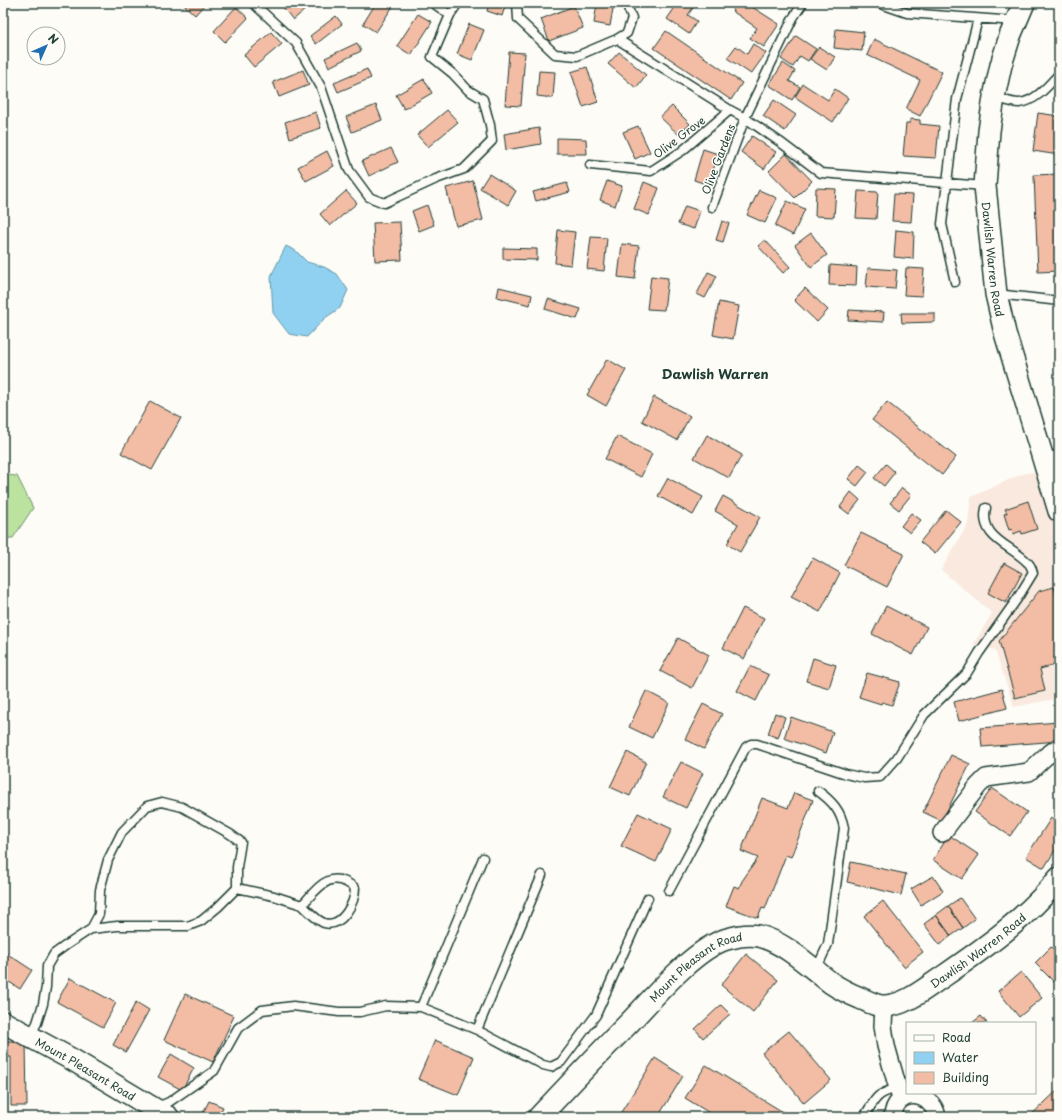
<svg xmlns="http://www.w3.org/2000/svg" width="1062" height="1120" viewBox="0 0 1062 1120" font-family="'Playpen Sans',sans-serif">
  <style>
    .built { fill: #fae9de }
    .green { fill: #bbe39f; stroke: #6d906a }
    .water { fill: #90d1f1; stroke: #6396a5 }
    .building { fill: #f2bca5; stroke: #1f3d34 }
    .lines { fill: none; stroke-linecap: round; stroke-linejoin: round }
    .service-casing { stroke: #1f3d34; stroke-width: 11 }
    .minor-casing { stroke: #1f3d34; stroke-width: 20 }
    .tertiary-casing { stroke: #1f3d34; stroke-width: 24 }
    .service { stroke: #fdfcf7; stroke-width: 8 }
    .minor { stroke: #fdfcf7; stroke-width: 17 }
    .tertiary { stroke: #fdfcf7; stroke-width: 21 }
    .labels { text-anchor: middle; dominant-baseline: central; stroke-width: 3; stroke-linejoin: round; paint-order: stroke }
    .street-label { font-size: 11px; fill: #1f3d34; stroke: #fdfcf7 }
    .quarter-label { font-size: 13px; font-weight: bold; fill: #1f3d34; stroke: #fdfcf7 }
  </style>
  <rect width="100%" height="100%" fill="#fdfcf7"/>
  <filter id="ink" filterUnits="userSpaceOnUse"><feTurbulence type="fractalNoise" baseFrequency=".025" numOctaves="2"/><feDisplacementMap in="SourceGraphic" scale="8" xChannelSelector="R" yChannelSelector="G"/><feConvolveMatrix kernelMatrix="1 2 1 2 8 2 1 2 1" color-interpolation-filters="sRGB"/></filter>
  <g filter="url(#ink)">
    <path class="built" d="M1057,468L1059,472V698L1014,707L995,650L973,645L992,613L941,570L968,524L971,497L1022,474Z"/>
    <path class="green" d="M3,475L17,476L33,508L13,538H3Z"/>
    <path class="water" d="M286,246L296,251L307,262L324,267L337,274L348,290L340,308L325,318L307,337L289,334L273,313L271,276Z"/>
    <path class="building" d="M184,3H206L195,15L183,4Z
      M287,3H313L293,20L283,7Z
      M376,3H395L376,32L363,24Z
      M489,3H506L502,16L487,11Z
      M597,3H614L610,26L594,23Z
      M678,3H693L695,5L688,15L697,21L689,34L667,19Z
      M737,3H746L779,24L764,47L750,38L757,28L732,11Z
      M574,6L583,28L549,41L541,19Z
      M236,7L248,18L225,42L214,31Z
      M418,14L432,22L411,55L397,46Z
      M336,16L342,24L316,44L310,36Z
      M469,24L484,30L472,60L457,54Z
      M836,29L864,32L862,51L834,48Z
      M666,31L742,83L731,100L654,48Z
      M271,32L282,44L254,67L244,55Z
      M796,36L816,49L808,61L800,56L793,67L781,59Z
      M874,39L942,72L920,116L906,109L920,80L867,55Z
      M357,43L361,51L329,67L325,58Z
      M753,44L766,53L751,74L727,58L736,46L747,54Z
      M819,47L835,57L827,70L810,59Z
      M509,52L525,53L521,106L505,105Z
      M619,52L646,75L636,88L608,64Z
      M783,63L795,71L789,81L800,87L792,100L769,85Z
      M587,67L598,102L583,107L571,72Z
      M367,69L371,78L338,92L334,83Z
      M303,70L309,85L279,97L273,82Z
      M539,71L555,72L553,98L537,96Z
      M424,79L432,93L404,109L396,95Z
      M803,84L828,100L835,89L848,98L833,122L795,97Z
      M774,100L796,115L785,131L763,116Z
      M376,105L382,120L352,132L346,117Z
      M672,106L690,124L679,135L660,117Z
      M447,110L458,122L428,147L417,135Z
      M316,112L321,128L290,138L285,122Z
      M1038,113L1059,116V155L1033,151Z
      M910,119L920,120V124L939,126L936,158L903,156L906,123H910Z
      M638,126L650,152L635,159L623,132Z
      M539,128L541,144L506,150L504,134Z
      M752,136L776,152L764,169L741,152Z
      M557,138L586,139L587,154H557Z
      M391,148L398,162L369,176L362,161Z
      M703,149L718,154L709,185L694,180Z
      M327,151L334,166L306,181L298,167Z
      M786,154L812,181L795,198L769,171Z
      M489,174L516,191L508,205L480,188Z
      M1059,174V195H1055L1058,250H1059V271L1038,272L1034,175Z
      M473,181L483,220L456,226L446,188Z
      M607,181L622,186L615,206L600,200Z
      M644,182L659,188L649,215L634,209Z
      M567,183L570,192L536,201L533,192Z
      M816,188L836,189L834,217L815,216Z
      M759,190L777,198L765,223L747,215Z
      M346,191L357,203L330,226L320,214Z
      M858,191L878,192L876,219L856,218Z
      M894,194L913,195L911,222L892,221Z
      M787,201L805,209L793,235L775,226Z
      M427,205L434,225L419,231L412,211Z
      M685,206L700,211L694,229L678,224Z
      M722,221L729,223L723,242L716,240Z
      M400,222L402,260L375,261L373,223Z
      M558,230L575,232L571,265L555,263Z
      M896,230L914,232L913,259L894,257Z
      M811,233L827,255L811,267L795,245Z
      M591,237L607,238L604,271L587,269Z
      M765,240L790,267L783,273L758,246Z
      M622,244L639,246L635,279L618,277Z
      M503,248L537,249V260L503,259Z
      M830,265L857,267L856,286L829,285Z
      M868,268L897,270L895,289L866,287Z
      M906,268L924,269L922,296L904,295Z
      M708,272L717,276L705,298L697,294Z
      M651,276L668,278L664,310L647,309Z
      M499,287L532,295L530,305L497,297Z
      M805,288L828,310L817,322L794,300Z
      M548,299L581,309L577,319L545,309Z
      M719,302L739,306L733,339L713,335Z
      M849,310L884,312L883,322L848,320Z
      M901,313H935V322L902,323Z
      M607,359L626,370L606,406L587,395Z
      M654,397L690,416L677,440L642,421Z
      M150,401L181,418L152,470L121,453Z
      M887,402L956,457L942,475L872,420Z
      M707,435L742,455L729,478L694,458Z
      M617,436L652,454L641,477L605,459Z
      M886,464L895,472L884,486L874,478Z
      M859,465L868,472L857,486L848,479Z
      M668,478L703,497L693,515L658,496Z
      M902,488L911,495L899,510L890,503Z
      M851,492L860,500L849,514L840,507Z
      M723,496L760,517L740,552L727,544L738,524L715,511Z
      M1028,501L1037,529L1022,534L1021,531L1013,534L1012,529L1009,530L1004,514L1007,513L1005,509Z
      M946,510L961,522L935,554L920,542Z
      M911,513L921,520L910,533L901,526Z
      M861,533L904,554L887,587L844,565Z
      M813,558L840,573L820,612L791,597Z
      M1004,563L1022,573L1006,603L988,593Z
      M1054,587L1059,606V664L1040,669L1045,691L1015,698L999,641L1039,591Z
      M886,606L927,627L913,655L872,634Z
      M743,608L764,618L744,659L723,648Z
      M678,638L709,655L692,688L660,671Z
      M813,658L836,665L829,688L806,681Z
      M750,666L769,675L756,701L737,691Z
      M867,673L900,682L892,705L882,702L881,704L859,697Z
      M1002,689L1007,708L959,721L954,702Z
      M646,691L669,703L652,738L629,727Z
      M703,704L722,714L704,749L685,739Z
      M775,713L785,717L778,738L768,734Z
      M791,717L833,732L826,753L784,738Z
      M1059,722V741L982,747L980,728Z
      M627,752L646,762L630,796L610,787Z
      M951,755L970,764L942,821L923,812Z
      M681,762L703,773L686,808L663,797Z
      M992,788L1027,812L1010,836L975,812Z
      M794,793L813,800L791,857L786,855L765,909L762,908L758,918L726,906L734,886L739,888L742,881L758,858L741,851L762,798L788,808Z
      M1059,797V814L1053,812Z
      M638,813L672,829L656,862L621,846Z
      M1051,818L1059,824V844L1044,868L1026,857Z
      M949,835L979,855L962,879L933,860Z
      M851,862L906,874L901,895L847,882Z
      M933,876L943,891L921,905L911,889Z
      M960,898L975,919L963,928L948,906Z
      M883,901L923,952L904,967L864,916Z
      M948,906L963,928L951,936L936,915Z
      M936,915L951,936L940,945L924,924Z
      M1051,947L1059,954V987L1035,963Z
      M3,951L32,970L20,989L3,978Z
      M746,954L778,980L753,1012L721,985Z
      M1021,972L1042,998L1019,1017L998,991Z
      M70,978L116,1003L103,1027L57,1002Z
      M185,994L234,1016L213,1062L164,1040Z
      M136,1002L149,1010L126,1052L113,1045Z
      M721,1005L730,1014L703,1038L695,1029Z
      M981,1016L987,1023H972Z
      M789,1031L831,1080L804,1103L762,1053Z
      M435,1040L474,1057L458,1095L418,1079Z
      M5,1041H26L27,1106H11V1057H5Z
      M171,1054L194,1068L182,1090L158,1077Z
      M655,1058L683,1076L658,1117H618Z
      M706,1065L783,1112L780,1117H716L685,1098Z
      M1059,1089V1117H1029Z
      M209,1101L223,1107L218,1117H201Z"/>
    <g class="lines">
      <g class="service-casing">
        <path id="service" d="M253,3L296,43L321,87L349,170L369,197L384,203L436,179L464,169L492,141L490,125L483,99L468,90L453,74L432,57L450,15L458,3
          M433,3L450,15
          M517,3L518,19L555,54L577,56L617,39L627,33L632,18L626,3
          M878,3L907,13L1015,21
          M617,39L730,110L745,118L780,142L821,173L984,186
          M994,97C1002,99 1011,103 1019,103C1035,102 1049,85 1059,74
          M590,165L651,171L682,151L730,110
          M712,207L745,118L793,18L803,3
          M955,282L942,224L957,99L978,19
          M997,294L1059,301
          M1043,459L1059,454
          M237,888L274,896L302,905C319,887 330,868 355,888C355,903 342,928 324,923C316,920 309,911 302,905
          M669,891L746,747L751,744H757L846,774L864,778L880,777L897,758L924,715L967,673L979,653L1017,599L1033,573C1032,569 1030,564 1027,562C1011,545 979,538 986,508
          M91,929L99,914L100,890L108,860L122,832L147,806L162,802L182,807L230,834L241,842L237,867V888
          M816,970L828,944L844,828C841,811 832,801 818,791
          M421,1007L483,858
          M477,1030L542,875
          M30,1036L37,1023L43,1004L46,987L47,966L54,954L65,946L91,929L117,926H188L201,921L218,907L237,888
          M157,1107L169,1102L214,1071L238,1028L262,1010L293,1006L339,1012H360L386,1006L421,1007L477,1030L543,1065L551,1067L561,1062L596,1015L648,898
          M864,1117C876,1098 875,1094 898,1088"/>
      </g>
      <g class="minor-casing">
        <path id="minor" d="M942,833L978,786L986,778L1029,772L1045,757L1059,747
          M884,1006L883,1026L886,1046L901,1099
          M893,1117C894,1088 932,1089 937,1117"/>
      </g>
      <g class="tertiary-casing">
        <g id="tertiary">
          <path id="s1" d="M1024,3L1010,36L1001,65L994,97L989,131L985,186L996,294L1005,333L1059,511"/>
          <path id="s2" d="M3,1022L73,1060L168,1117"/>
          <path id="s3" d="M539,1117C569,1085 599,1053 630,1022C654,997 695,948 727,939C737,936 749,934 759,936C786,943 810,967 831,983C840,989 850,994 860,998C867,1001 878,1007 885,1006C906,1005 924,989 941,978C983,949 1027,918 1059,878"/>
        </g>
      </g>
      <use href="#service" class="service"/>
      <use href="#minor" class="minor"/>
      <use href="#tertiary" class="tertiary"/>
    </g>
  </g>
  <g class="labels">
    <g class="street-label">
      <text transform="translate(679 137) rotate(-37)">Olive Grove</text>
      <text transform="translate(718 159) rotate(-69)">Olive Gardens</text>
      <text stroke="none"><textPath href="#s1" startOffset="262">Dawlish Warren Road</textPath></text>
      <text stroke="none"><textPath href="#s3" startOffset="548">Dawlish Warren Road</textPath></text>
      <text stroke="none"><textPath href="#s3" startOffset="219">Mount Pleasant Road</textPath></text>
      <text stroke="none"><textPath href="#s2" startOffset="95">Mount Pleasant Road</textPath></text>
    </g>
    <g class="quarter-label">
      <text x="715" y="373">Dawlish Warren</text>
    </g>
  </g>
  <rect width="1062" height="1120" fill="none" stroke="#fdfcf7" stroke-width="16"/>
  <rect x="8" y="8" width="1046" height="1104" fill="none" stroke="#1f3d34" stroke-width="1.5" filter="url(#ink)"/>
  <rect x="906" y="1022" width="130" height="72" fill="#fdfcf7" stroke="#a4b0a9"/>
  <rect x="914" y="1035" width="20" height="6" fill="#fdfcf7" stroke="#a4b0a9"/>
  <text x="942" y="1042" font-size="12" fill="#1f3d34">Road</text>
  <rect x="914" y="1052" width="20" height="12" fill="#90d1f1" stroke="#a4b0a9"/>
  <text x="942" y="1062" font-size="12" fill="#1f3d34">Water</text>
  <rect x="914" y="1072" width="20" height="12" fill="#f2bca5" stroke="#a4b0a9"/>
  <text x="942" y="1082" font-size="12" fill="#1f3d34">Building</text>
  <g transform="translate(46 46) rotate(45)"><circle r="19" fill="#fdfcf7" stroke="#a4b0a9"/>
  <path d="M0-3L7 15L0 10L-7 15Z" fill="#1f6fb2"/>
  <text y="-6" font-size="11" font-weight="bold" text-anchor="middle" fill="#1f3d34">N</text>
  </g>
</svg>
